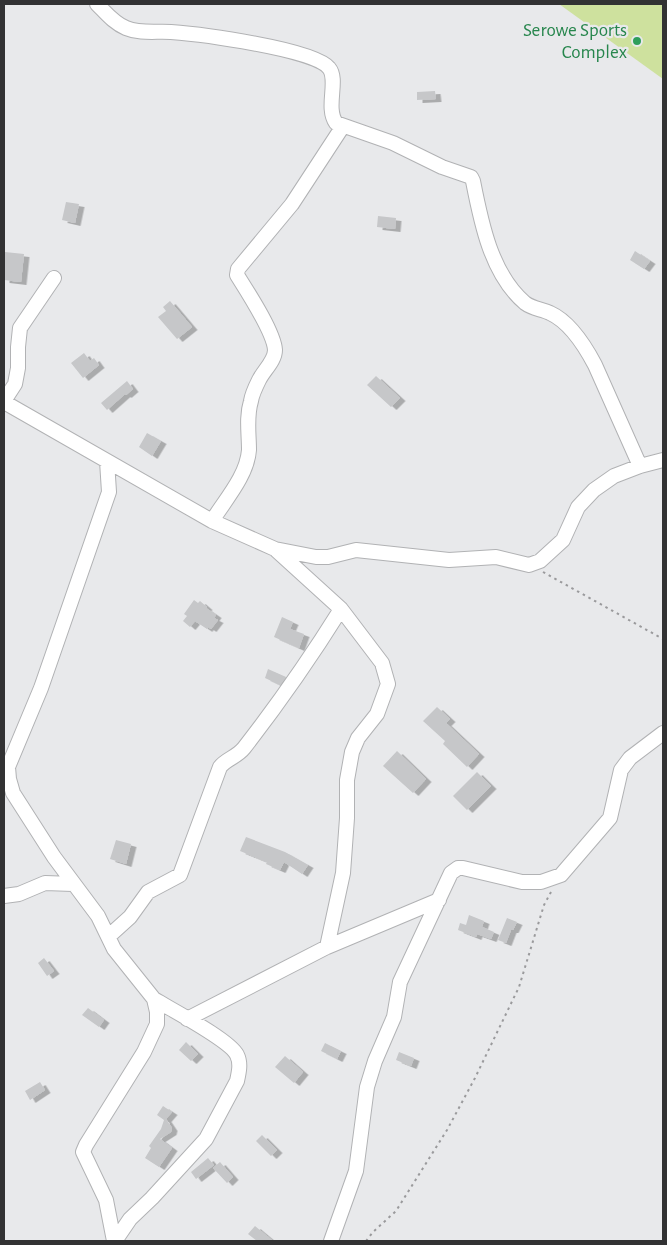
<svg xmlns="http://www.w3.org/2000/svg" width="667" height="1245" viewBox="0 0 667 1245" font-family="'Alegreya Sans',sans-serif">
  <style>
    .pitch { fill: #cee19e }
    .building { fill: #c6c7c9; filter: url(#shadow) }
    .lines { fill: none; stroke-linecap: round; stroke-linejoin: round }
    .minor-casing { stroke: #b1b2b4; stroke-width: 16 }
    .path { stroke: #9a9a9c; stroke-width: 2; stroke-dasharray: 2.5 4; stroke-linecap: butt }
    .minor { stroke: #fff; stroke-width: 14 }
    .leisure-dot { fill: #2e9e5b; stroke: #e8e9eb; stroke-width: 2 }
    .labels { text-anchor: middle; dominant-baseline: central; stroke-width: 4.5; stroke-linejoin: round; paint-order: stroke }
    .leisure-label { font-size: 19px; fill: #27864d; stroke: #e8e9eb; text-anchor: end }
  </style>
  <defs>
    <filter id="shadow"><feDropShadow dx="5.5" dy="3" stdDeviation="0" flood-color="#0004"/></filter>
  </defs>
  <rect width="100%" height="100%" fill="#e8e9eb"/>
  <path class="pitch" d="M559,4H663V79Z"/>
  <path class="building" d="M435,91L436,99L417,100V92Z
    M66,202L79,204L75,223L62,220Z
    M378,216L396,218L395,229L377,227Z
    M635,251L650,261L644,269L630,260Z
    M5,252L24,254L21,282L4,280Z
    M170,301L192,327L177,339L158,317L166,311L163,307Z
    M84,353L90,361L94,358L99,365L83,378L71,363Z
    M376,376L400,398L391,407L367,385Z
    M127,381L133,389L126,395L125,394L107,410L101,403Z
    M147,433L161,441L152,456L139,447Z
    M194,600L198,603L200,601L207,607L206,608L216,615L214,618L218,620L211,629L208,627L207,629L195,621L190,627L183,621L187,616L184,614Z
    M282,617L293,622L290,629L304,634L299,648L274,637Z
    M268,669L286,677L280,685L265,678Z
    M437,707L450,719L446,723L479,754L467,767L443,744L445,741L423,721Z
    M397,751L426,779L413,793L383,766Z
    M477,772L491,786L467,810L453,796Z
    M246,837L285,852L308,865L302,874L284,862L280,870L266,864L267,862L240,851Z
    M116,840L131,844L126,864L110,859Z
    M469,915L484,921L482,927L494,932L491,939L477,934L476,937L458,930L460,923L466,925Z
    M507,918L517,922L513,930H511L506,943L498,940Z
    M44,958L54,971L47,976L38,963Z
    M88,1008L104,1020L99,1027L82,1015Z
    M186,1042L198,1054L191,1061L179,1050Z
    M325,1043L341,1051L337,1059L321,1051Z
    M399,1052L414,1058L411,1066L396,1060Z
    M285,1056L303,1072L294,1083L275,1067Z
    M40,1082L45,1090L30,1100L25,1091Z
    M163,1106L172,1112L166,1119L172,1128L171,1132L160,1139L172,1148L159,1167L145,1158L151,1148L149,1146L161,1129L164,1120L157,1115Z
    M262,1135L277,1150L271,1156L256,1141Z
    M208,1158L214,1165L196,1179L191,1172Z
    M220,1162L233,1177L227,1183L213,1168Z
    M255,1226L273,1241H257L248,1234Z"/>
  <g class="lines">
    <g class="minor-casing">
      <path id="minor" d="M97,4C106,13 114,23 126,28C140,34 156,31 171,32C199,34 314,49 329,68C339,80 325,107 336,123L393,143L442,167L471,177L473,181C481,222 491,274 525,303C533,309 542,309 550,313C570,322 585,346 595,365L640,466
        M4,401L15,384L18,368V347L20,328L54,278
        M4,402L212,521L275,549L316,557H328L356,550L449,560L496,557L529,565L540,561L563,540L578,507L594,490L614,476L640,466L663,460
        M107,461L109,492L41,688L8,767L9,779L13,793L54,857L98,916L114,949L154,999L157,1012V1024L144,1052L86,1145L83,1152L106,1200L114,1241
        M212,521C225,500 247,476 249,450C249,434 246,417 251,401C252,394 256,386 259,380C264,370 275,361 275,350C274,332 247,291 237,275L238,269L292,204L343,126
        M275,549L341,609L382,663L388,684L377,714L358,738L352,752L347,780V818L343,873L327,947
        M4,896L19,894L45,883L73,884
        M109,936L130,917L148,892L180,875L220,767C226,759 237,757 244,748C279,703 311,657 341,609
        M187,1019L327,947L439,900
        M115,1241L130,1219L152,1198L206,1139L237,1081C239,1072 241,1063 237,1055C230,1040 170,1009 154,999
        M331,1241L356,1171L367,1087L375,1061L394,1017L400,982L451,873L458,868H463L522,882H541L561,875L610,818L621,770L630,758L663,733"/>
    </g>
    <path class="path" d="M543,572L663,639
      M366,1241L373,1232L396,1211L447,1130L475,1078L519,987L544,905L551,892"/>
    <use href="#minor" class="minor"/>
  </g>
  <circle class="leisure-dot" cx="637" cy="41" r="5"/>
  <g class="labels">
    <g class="leisure-label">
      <text x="627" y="30">Serowe Sports<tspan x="627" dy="22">Complex</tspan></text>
    </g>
  </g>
  <rect width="667" height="1245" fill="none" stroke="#323233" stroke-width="10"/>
</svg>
